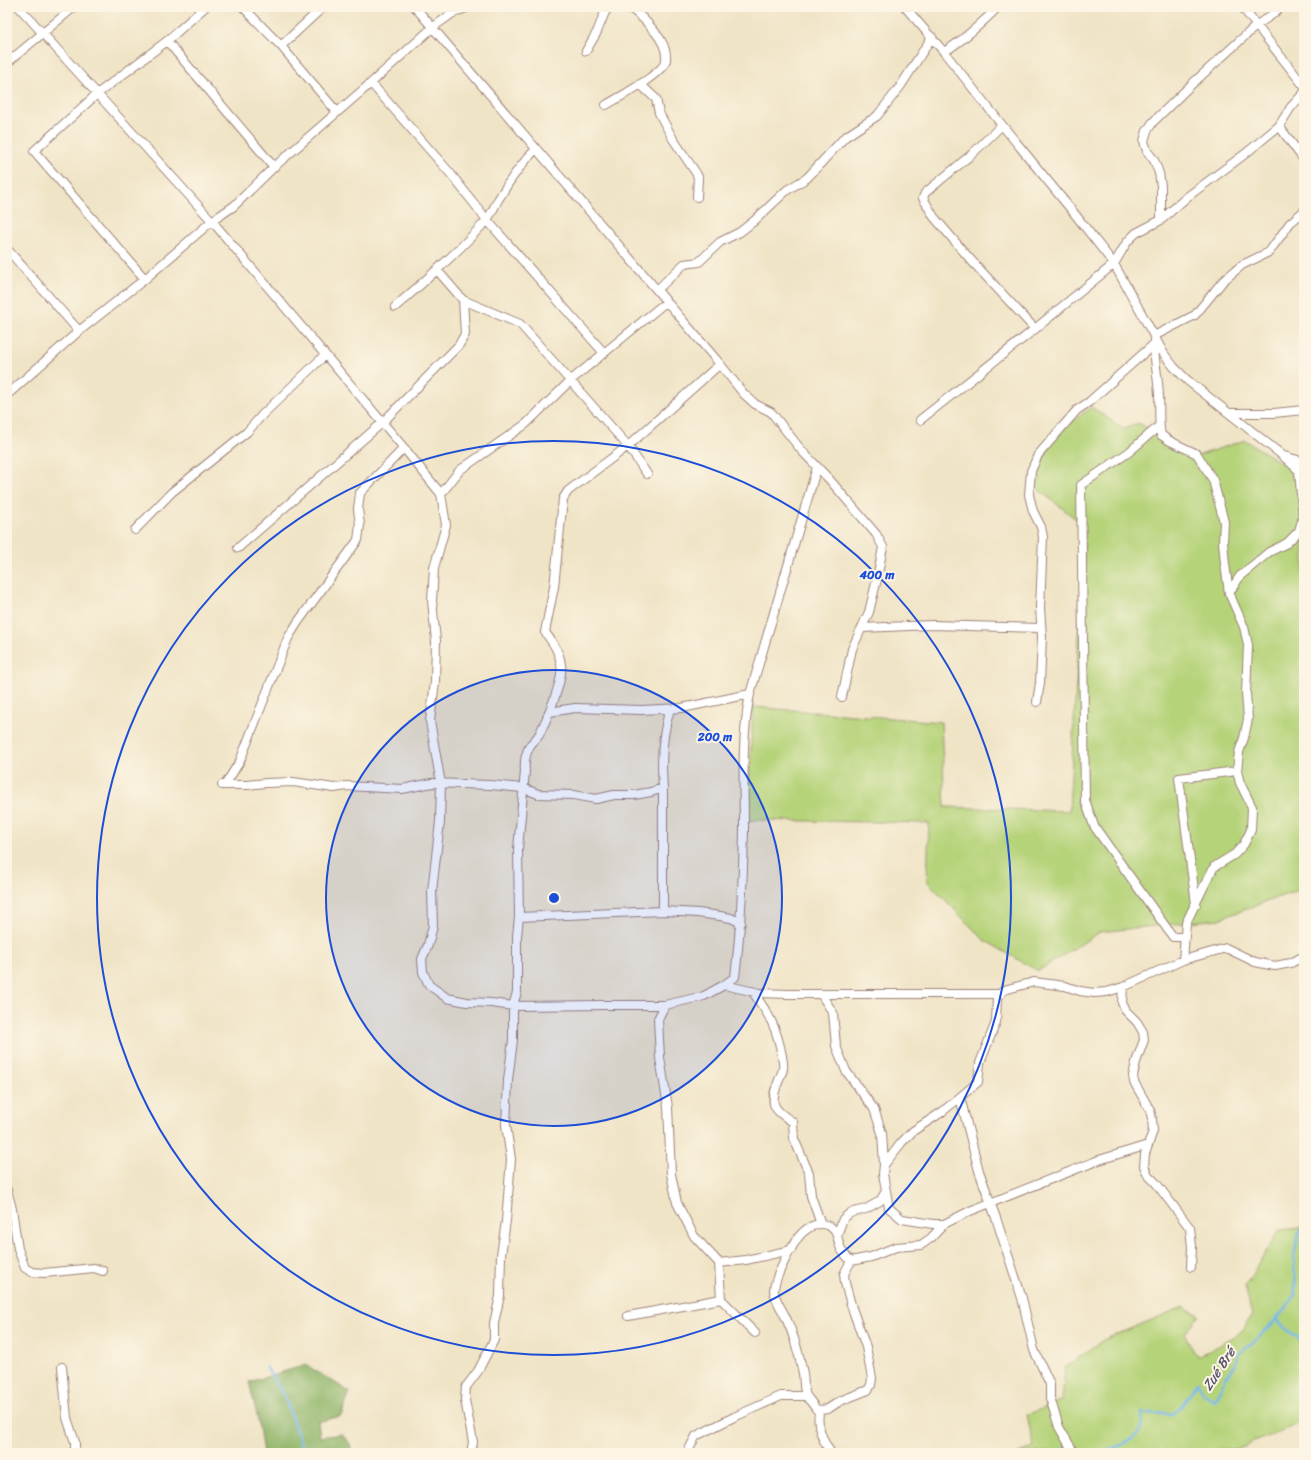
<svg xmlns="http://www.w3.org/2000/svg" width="1311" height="1460" viewBox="0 0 1311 1460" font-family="Sriracha,sans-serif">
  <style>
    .green { fill: #b5d379; stroke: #807952 }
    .forest { fill: #90b569; stroke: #6d6a4a }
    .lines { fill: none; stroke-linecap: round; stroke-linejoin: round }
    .stream { stroke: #77b7eb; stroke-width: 2.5 }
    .street-casing { stroke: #9d8278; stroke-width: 10 }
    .street { stroke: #fff; stroke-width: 8 }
    .ring { fill: none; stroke: #1d4ed8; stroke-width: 2 }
    .labels { text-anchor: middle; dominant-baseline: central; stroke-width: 4; stroke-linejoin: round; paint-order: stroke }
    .water-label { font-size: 14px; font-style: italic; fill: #5a546e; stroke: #fcf5e5 }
    .centre { fill: #1d4ed8; stroke: #fcf5e5; stroke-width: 2 }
    .ring-label { font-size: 12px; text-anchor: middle; font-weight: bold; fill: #1d4ed8; stroke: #fcf5e5; stroke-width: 4; stroke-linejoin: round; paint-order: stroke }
  </style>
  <rect width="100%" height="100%" fill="#fcf5e5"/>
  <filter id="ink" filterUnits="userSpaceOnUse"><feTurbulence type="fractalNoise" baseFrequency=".025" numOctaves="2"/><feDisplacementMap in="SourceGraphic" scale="8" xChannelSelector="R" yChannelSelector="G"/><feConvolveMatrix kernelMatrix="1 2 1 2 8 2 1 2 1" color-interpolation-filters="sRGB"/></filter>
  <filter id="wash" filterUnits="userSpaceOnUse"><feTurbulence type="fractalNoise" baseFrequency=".012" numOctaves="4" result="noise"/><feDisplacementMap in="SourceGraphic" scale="16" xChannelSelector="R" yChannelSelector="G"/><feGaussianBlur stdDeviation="0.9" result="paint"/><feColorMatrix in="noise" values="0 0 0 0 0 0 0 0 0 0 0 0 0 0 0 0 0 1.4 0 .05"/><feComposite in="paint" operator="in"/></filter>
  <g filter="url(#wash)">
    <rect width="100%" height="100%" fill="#f0e4c6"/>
    <path class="green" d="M1091,407L1124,429L1139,423L1194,457L1245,440L1278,461L1304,472V888L1219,919L1100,932L1038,971L984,940L927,881L929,823L747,820L753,707L941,722L945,807L1069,811L1085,526L1030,483L1055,436Z
      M1304,1226V1269L1302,1275L1304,1276V1411L1298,1424L1234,1450L1156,1453H1017L1034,1448L1027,1415L1062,1400L1065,1368L1103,1340L1183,1307L1200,1315L1184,1334L1197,1357L1222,1344L1243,1330L1252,1315L1245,1286L1279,1230L1300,1228Z"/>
    <path class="forest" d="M306,1365L350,1392L341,1416L318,1422L320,1437L342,1434L350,1444L352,1453H263L257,1415L249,1382Z"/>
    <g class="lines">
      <path class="stream" d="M1277,1319L1285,1328L1304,1342
        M266,1367L285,1398L304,1453
        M1059,1453L1061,1449L1068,1453
        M1089,1453C1106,1452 1137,1444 1142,1425C1143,1422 1142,1417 1142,1413L1173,1414L1180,1408L1198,1382L1203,1393L1214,1400L1241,1352L1257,1339L1277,1319L1295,1296L1294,1256L1299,1232L1304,1229"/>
    </g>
  </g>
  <g filter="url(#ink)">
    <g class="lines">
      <g class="street-casing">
        <path id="street" d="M19,7L212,221L404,448L441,494L446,525L434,568L432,601L436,641L435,682L430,721L441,784L440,822L432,891L433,926L428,945L422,959L423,972L429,985L447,998L467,1002L491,1003L513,1006L606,1005H665L704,996L724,985L735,977C741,928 743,880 744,831C744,785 741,739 750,694L817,467
          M243,7L281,46L337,112
          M415,7L720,364L743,393L755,404L771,412L802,451L829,479L876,534L883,547L877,579L869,612L852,649L842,697
          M905,7L944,52L1002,125L1074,213L1114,264L1164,354L1174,367L1187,380L1282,455L1304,475
          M1242,7L1304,86
          M167,41L274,167
          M281,46L323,7
          M586,51L597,32L605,12L610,7
          M944,52C965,39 981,24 998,7
          M7,63L74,7
          M371,83L450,173L487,220L604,353
          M640,84L656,99L659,113L673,139L696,173L698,177L697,197
          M606,105C618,98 664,73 666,60C667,49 661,39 655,32C647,22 639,13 628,7
          M1002,125L972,154L925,193L923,198L934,217L970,259L1035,329
          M1279,126L1304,160
          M1161,220V186L1159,173L1154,160L1147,151L1144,141L1147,131L1153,122L1192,84L1257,25L1273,14L1280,7
          M7,249L79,331
          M145,279L34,151L97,94L167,41L205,7
          M657,290L684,264L699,262L720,242L740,232L754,221L787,190L807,178L845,137L877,116L900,87L932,37
          M463,300L520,324L628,446L647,474
          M395,307C426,280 458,252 486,221C491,215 494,207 498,200C509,181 521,164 536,149
          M7,395L79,331L145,279L212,221L234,206L274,167L371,83L432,28L453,13L468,7
          M1229,413H1274L1304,410
          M920,420L1035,329L1114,264L1127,242L1136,233L1161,220L1187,197L1245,154L1279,126L1291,107L1304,93
          M1159,426L1129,452L1081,485L1085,800L1094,826L1173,937H1185
          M1284,456L1304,462
          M441,494L460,470L526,424L570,381L666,302
          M135,530L172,492L247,432L263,414L325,355
          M238,548L382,423L459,345L465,334L463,300L437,270
          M1229,593L1240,576L1269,552L1287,543L1299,531L1303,517L1299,471
          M862,628L932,625L1041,628
          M1037,702L1040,683L1042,637L1040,608L1043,537L1041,527L1033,511L1029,495L1031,471L1038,455L1077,410L1089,402L1154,344
          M549,712L575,708L641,710L682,708L750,694
          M222,785H247L266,783L293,782L334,788L347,786L402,789L432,783L490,785L523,788L538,794L574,795L596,799L614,795H634L651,792L663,788C661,763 662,734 670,709
          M225,785L240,761L288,638L298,622L358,540L360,525L358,509L360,493L404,448
          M663,788V911
          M1196,904L1179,778L1237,771
          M519,917L663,911L698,913L720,916L731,918L741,923
          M1183,960L1186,923L1205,884L1214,867L1235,854L1244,844L1251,830L1252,807L1240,783L1237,771L1239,752L1244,738L1248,719L1246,694L1248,645L1244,627L1229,593L1225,564L1223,542L1224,522L1213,480L1197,454L1170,441L1161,435C1158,422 1160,408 1159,395C1158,375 1153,356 1154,336L1195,315L1223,281L1242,265L1269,252L1290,223L1304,211
          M724,985L759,993L789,994H1001
          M1123,987L1122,1003L1126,1011L1137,1022L1143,1032L1144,1040L1136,1062L1133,1076L1134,1082L1150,1110L1152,1119L1153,1131L1145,1154L1144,1166L1148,1175L1156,1183L1190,1228L1192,1247L1191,1267
          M752,991C769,1014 777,1028 782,1056C782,1059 784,1064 783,1068C783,1072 780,1076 779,1080C769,1104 772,1109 793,1122L794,1139L809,1173L811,1196L821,1224
          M821,994L833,1013L836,1046L846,1071L874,1109L882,1133L884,1165
          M665,1005L658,1019L660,1058L668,1107L671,1174L677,1203L694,1236L719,1263L721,1299L755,1333
          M960,1097L979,1171L996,1218L1022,1298L1034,1350L1050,1384V1398L1059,1427L1074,1453
          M7,1190L12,1209L18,1249L25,1268L32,1272L44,1273L94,1268L103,1271
          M944,1224H933L902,1219L889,1208L883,1174L884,1165L902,1142L913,1131L942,1112L978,1082L980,1063L996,1022L997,997L1004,990L1034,982L1065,986L1080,991L1094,993L1107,992L1123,987L1183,960L1226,948L1255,962L1275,966L1291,963L1304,956
          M837,1235L843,1219L850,1213L866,1209L880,1201L886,1191
          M851,1261L844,1274L845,1283L852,1308L866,1347L872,1378L871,1385L868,1390L840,1401L828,1409L820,1410L816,1409C813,1404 810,1401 807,1397C803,1391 804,1379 803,1373C799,1354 794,1335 786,1318C782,1309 774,1299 774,1290C774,1278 794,1241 802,1233C809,1226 820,1221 829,1226C839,1231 837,1241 841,1249C844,1254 847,1257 851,1261L871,1257L896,1247L921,1245L931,1238L944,1224L970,1211L1099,1160L1148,1145
          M719,1263L746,1260L791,1250
          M628,1316L721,1299
          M62,1367L67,1418L75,1442V1449
          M820,1410C815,1423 823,1442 831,1453
          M471,1453L473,1442L465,1400L466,1387L478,1371L494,1340V1323L500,1296L501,1255L506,1221L511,1159L506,1125L508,1080L513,1040V1006L517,992V936L519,917L518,849L525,771C524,761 525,753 531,744C534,741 537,738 539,735C546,721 564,680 561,665C560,652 552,642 545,632L554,587L563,499L568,491L628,446L720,364
          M687,1453L696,1436L734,1417L781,1396H806"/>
      </g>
      <use href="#street" class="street"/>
    </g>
  </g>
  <circle cx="554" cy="898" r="228" fill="#1d4ed8" fill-opacity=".12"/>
  <g class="ring">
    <circle cx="554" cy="898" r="228"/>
    <circle cx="554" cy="898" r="457"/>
  </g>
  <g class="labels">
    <g class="water-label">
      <text transform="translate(1219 1369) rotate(-57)">Zué Bré</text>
    </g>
  </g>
  <circle cx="554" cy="898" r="6" class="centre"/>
  <g class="ring-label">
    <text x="877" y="579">400 m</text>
    <text x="715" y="741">200 m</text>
  </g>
  <rect width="1311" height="1460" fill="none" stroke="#fcf5e5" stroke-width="24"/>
</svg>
